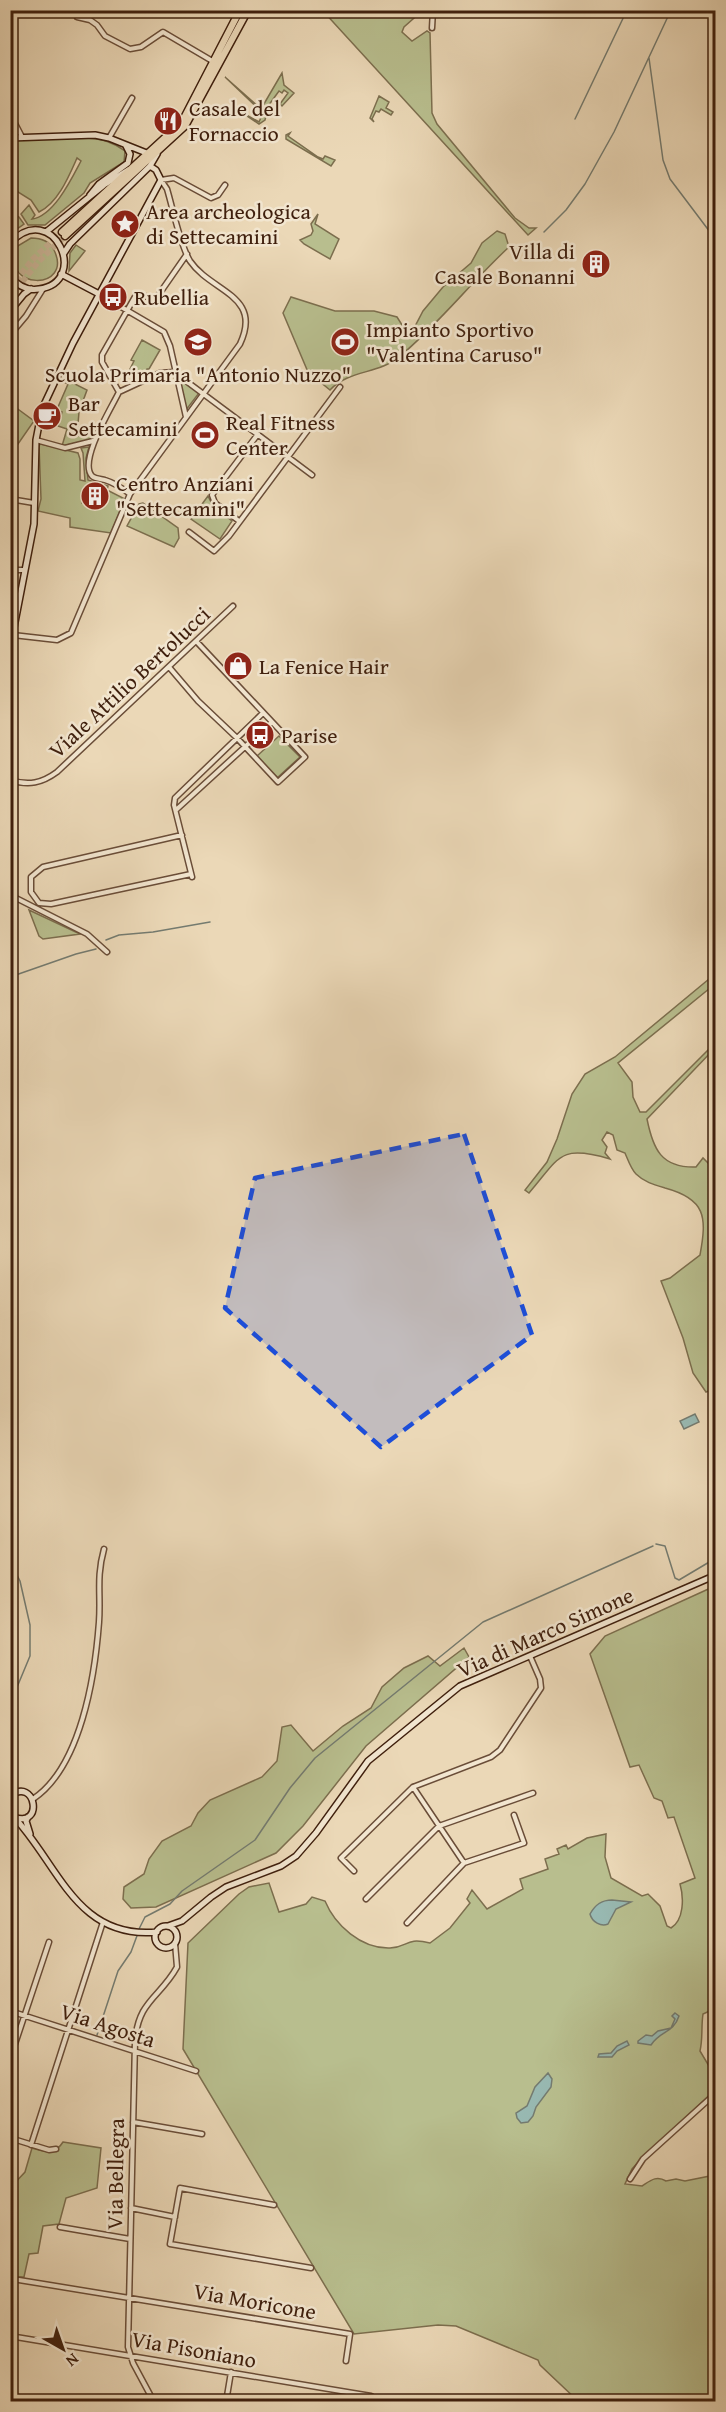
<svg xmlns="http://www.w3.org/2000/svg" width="726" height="2412" viewBox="0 0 726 2412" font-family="'Gentium Book Plus',serif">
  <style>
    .green { fill: #b8be8e; stroke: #7c6e4e; stroke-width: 1.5; fill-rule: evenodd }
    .water { fill: #98b9b2; stroke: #747b70; stroke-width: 1.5 }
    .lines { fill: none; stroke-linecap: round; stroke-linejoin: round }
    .stream { stroke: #747b70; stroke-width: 1.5 }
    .primary-tunnel { stroke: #c9b395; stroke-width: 6; stroke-dasharray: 6 3; stroke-linecap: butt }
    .street-casing { stroke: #6a4d38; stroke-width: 7 }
    .secondary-casing { stroke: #3f1f0d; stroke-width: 8 }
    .primary-casing { stroke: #3f1f0d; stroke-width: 9 }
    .street { stroke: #f2e6d0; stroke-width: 4 }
    .secondary { stroke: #f2e6d0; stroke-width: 5 }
    .primary { stroke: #ebd8b7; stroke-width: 6 }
    .marked { fill: #1d4ed8; fill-opacity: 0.2; stroke: #1d4ed8; stroke-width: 4.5; stroke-dasharray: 12 8; stroke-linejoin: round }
    .labels { text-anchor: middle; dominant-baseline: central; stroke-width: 5; stroke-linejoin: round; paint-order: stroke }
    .poi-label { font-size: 22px; fill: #3f1f0d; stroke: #f2e6d0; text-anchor: start }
    .street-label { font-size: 22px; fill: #3f1f0d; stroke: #f2e6d0 }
  </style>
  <rect width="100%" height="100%" fill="#ebd8b7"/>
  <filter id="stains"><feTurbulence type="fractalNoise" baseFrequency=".00333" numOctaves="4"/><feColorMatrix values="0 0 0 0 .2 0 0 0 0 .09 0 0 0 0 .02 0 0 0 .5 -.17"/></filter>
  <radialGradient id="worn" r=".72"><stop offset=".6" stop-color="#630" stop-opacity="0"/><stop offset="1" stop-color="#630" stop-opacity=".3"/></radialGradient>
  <path class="green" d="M323,11H422L404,27L402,32L412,41L427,31L430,33L432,113L437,124L515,218L529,228H536L528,235Z
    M282,73L284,85L294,93L282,106L280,104L288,93L284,90L282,93L279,91L263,113L266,116L265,120L259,124L241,112L259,122L263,113L225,77L261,109Z
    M379,96L389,102L386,108L393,112L391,115L381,109L379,112L376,111L372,119L374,122L370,118Z
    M290,133L288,136L318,157L323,159L325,156L335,160L331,166L286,139V135Z
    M87,138C102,139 113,142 125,151L124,162L90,183L84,193L45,225H28L21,214L29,205L35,215L32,219C54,216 72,178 81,161L77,158C69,176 58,203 39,212L31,200L15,190L11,197V140Z
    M10,212L19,217L24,224L14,231L11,229Z
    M318,214L315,224L339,239L330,259L304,244L300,240L311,235L313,231L311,224Z
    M497,231L505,234L509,247C471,282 439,324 399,357C379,374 348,370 330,390L308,372L283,313L291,297L335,311H374L397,317L407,333L412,332L423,311L443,287L471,263L482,243Z
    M31,238C40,238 49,240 54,250C74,291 0,291 16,247Z
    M76,245L85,251L69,271L70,253Z
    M142,340L160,350L149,369H147L143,376L130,369L134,361L131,360Z
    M65,379L87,390L79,412L77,436L94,434L90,440L62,446L67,429L58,426L62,412L48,407L49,405L58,407L68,384L64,382Z
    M179,381H182L199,393L186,410Z
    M11,404L34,421L11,454L10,453Z
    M41,444L78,453L80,459V480L85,481L83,453L81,448L89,447L86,458L88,480L108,486L107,490L125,499L111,533L70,527V518L38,511L41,499L39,445ZM89,484L100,485L98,508H93V496H89L88,504L82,503L83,492H91Z
    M208,496L213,506L232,521L220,539L191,519Z
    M143,503L178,528L179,538L174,547L127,526L139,504Z
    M279,736L300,757L277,778L257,756Z
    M29,910L80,934L43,939L39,936Z
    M715,974V984L618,1063L632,1082L633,1097L640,1112H646L715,1043V1048L647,1119C653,1149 661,1168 696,1167L703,1158L715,1170L716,1388L706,1392L693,1373L683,1338L661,1281L670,1278L700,1255C707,1217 706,1199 665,1188C655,1185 644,1182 636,1174C631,1169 628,1160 625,1153L617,1150L613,1135L607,1132L602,1140L607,1147L605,1153L610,1159C559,1144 560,1157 529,1193L525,1190L547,1162L557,1139L572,1094L585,1074L615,1057Z
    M715,1586L716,2008L703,2014C701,2027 703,2038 700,2051L712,2071L715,2090L643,2157L632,2169L625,2184L642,2186C650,2181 656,2175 666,2181L676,2179L685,2181L715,2175V2401H578L540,2365L538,2360L456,2326L438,2325L354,2334L183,2049L188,1943L239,1894L249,1887L269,1883L279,1912L306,1904L312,1897L325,1901C335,1925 361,1949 390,1948C409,1947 405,1937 430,1943L450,1928L470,1903L467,1899L472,1890L487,1909L523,1889L520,1879L548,1869L545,1859L559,1854L557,1849L566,1845L568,1849L587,1838L606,1834L605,1857L611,1878L642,1896L648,1894L660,1906L667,1926L671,1928C684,1920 684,1898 680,1884L695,1878L674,1817L668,1818L662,1801L654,1798L639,1765L630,1767L590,1654L605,1636Z
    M464,1648L469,1657L366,1746L303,1826L276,1853L156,1907L131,1908L123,1899L124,1887L144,1874L149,1859L162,1841L191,1826L198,1813L210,1800L262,1777L277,1761L282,1727L291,1725L313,1751L343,1726L371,1708L382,1687L404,1668L428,1656L440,1666Z
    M63,2142L101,2148L97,2188L66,2198L59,2224L43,2226L38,2253L29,2254L24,2277H14V2280H11V2187L25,2172L32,2148C46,2152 54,2156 63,2142Z"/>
  <path class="water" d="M695,1414L699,1422L684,1429L680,1421Z
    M612,1900L631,1902L616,1909L608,1924C601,1927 592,1922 590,1914C595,1905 601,1900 612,1900Z
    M675,2013L679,2016C673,2034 661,2030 651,2045L638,2043V2041L646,2035L652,2036L658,2031L671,2028L675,2019L672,2016Z
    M627,2041L629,2045L617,2051L612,2057H598L599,2054L611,2053L617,2046Z
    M548,2073L552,2079L551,2087L536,2107L533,2116L528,2122L521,2123L517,2118L516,2113L527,2106L535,2087Z"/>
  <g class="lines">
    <path class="stream" d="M649,58L663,160L670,179L716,240
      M575,119L627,10
      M544,232L566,210L585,184L614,132L671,10
      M106,940L119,935L153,932L210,922
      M10,977L76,954L96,949
      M712,1153L716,1149
      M10,1526L16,1546L14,1560L16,1573L20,1581L30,1625V1656L10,1704
      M656,1544L665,1546L675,1578L679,1580L716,1558
      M10,1727L14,1740L10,1754
      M139,1929L145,1917L170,1904L182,1891L255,1840L290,1788L315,1758L483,1622L653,1546
      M97,2035L118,1971L131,1952L138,1933"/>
    <path class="primary-tunnel" d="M10,288L33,259L62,232
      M11,296L38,262L65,236"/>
    <g class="street-casing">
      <path id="street" d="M77,17L90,20L97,25L105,36L130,49L141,47L163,32L214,62
        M432,28L433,10
        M10,114L22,137
        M109,138L132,98
        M99,294L164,332L170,346L186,417
        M10,335L26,316L43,289
        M119,392L160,373L174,372L312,475
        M119,392L102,362V355L136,295L140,294L155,300L187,254
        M119,392C112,407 78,461 92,476C95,479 102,479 105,480C115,483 122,488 130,494
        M36,440L65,448L93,441
        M10,499L34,503
        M239,521L215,503L212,495L258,434
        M189,532L214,551L229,536L340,387
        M10,570H25
        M13,635L57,640L71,633L130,494L240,344C263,295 211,292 190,261C180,245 173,209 167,189L161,180L174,178L211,198L218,195L225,185
        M169,667L198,701L237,738L278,782L305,757L196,641
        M10,780C29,786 42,783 57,772L233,606
        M176,810L272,722
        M182,835L43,867L31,877V892L39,903L51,904L191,874
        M192,877L174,805L175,798L263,713
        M10,895L87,934L107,952
        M33,1799C81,1767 95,1676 99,1622C101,1594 96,1578 104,1549
        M514,1815L524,1843L464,1863L413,1787L491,1757L500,1750L541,1688L540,1679L530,1656
        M354,1871L341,1858L413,1787
        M366,1899L439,1826L533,1793
        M407,1923L464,1863
        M10,2011L196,2071
        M10,2059L49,1942
        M133,2122L202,2134
        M10,2138L49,2150L56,2149
        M31,2145L103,1922
        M630,2179L643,2159L716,2093
        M274,2205L180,2188L170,2244L311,2268
        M131,2208L175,2217
        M60,2227L130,2239
        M19,2280L350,2334L346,2361
        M10,2336L371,2396
        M10,2396L49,2402
        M154,2402L133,2363L128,2347L135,2042C138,2000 160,1998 177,1967L175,1943
        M226,2402L231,2372"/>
    </g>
    <g class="secondary-casing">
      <path id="secondary" d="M10,138L95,135L109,138L149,154
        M90,195L99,184L128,163L130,154L126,146
        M46,232L104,185L128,170
        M10,243C53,198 91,282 39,289C27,291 17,285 10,276
        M64,253L70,244L150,166L157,154
        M61,274L99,294
        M10,311L24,294L31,289
        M10,648L34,524L36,440L42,409L73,343L161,180L156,170L150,166
        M10,1796C36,1776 44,1829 14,1817
        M12,1815C58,1862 75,1940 157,1932
        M28,1817L26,1821L30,1834
        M168,1926L182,1921L211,1897L226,1887L281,1866L296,1856L316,1833L368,1761L460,1686L716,1575
        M155 1937a11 11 0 1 1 22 0a11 11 0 1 1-22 0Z"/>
    </g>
    <g class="primary-casing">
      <path id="primary" d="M62,232L182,122L240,10
        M65,236L185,126L248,10
        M10,298L11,296"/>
    </g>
    <use href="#street" class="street"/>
    <use href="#secondary" class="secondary"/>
    <use href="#primary" class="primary"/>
  </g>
  <path class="marked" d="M464,1134L532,1335L381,1447L225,1308L255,1178Z"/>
  <defs>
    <g id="restaurant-disc" transform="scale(1.5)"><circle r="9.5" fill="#8f2418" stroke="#f2e6d0"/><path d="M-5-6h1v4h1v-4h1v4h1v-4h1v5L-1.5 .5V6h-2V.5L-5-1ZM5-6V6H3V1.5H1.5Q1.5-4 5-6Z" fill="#fff"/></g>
    <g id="sight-disc" transform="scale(1.5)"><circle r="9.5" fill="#8f2418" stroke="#f2e6d0"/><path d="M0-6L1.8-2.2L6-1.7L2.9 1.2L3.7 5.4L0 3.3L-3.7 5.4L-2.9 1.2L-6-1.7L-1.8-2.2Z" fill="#fff"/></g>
    <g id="building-disc" transform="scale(1.5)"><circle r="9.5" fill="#8f2418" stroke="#f2e6d0"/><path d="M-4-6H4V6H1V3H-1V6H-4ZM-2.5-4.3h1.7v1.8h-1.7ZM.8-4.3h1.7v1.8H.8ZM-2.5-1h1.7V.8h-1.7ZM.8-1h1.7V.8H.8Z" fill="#fff"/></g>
    <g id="bus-disc" transform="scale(1.5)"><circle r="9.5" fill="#8f2418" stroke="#f2e6d0"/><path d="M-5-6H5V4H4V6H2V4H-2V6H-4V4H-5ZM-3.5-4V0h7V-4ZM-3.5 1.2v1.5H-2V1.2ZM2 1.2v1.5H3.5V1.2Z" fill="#fff"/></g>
    <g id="school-disc" transform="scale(1.5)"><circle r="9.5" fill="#8f2418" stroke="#f2e6d0"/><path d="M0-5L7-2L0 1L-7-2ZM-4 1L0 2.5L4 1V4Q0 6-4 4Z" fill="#fff"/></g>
    <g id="stadium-disc" transform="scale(1.5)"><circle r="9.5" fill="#8f2418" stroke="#f2e6d0"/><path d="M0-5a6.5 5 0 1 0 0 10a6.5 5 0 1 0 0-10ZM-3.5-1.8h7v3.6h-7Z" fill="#fff"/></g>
    <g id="cafe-disc" transform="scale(1.5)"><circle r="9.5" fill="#8f2418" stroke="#f2e6d0"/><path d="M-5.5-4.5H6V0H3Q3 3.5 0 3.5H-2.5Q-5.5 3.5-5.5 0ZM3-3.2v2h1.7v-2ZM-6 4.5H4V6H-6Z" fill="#fff"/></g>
    <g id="shop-disc" transform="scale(1.5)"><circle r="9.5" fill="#8f2418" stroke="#f2e6d0"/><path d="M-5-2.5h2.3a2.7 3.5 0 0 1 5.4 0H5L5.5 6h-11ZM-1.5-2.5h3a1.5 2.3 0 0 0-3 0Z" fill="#fff"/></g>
  </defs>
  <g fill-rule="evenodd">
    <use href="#restaurant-disc" x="168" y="121"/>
    <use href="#sight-disc" x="125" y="224"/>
    <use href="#building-disc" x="596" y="264"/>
    <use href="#bus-disc" x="113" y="297"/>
    <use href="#school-disc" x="198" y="342"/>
    <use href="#stadium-disc" x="345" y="342"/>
    <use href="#cafe-disc" x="47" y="416"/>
    <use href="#stadium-disc" x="205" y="435"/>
    <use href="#building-disc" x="95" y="496"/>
    <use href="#shop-disc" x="238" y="666"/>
    <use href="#bus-disc" x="260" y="735"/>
  </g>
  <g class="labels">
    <g class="poi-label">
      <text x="189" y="108">Casale del<tspan x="189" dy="25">Fornaccio</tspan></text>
      <text x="146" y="211">Area archeologica<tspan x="146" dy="25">di Settecamini</tspan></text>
      <text x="575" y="251" text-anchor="end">Villa di<tspan x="575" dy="25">Casale Bonanni</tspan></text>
      <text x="134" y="297">Rubellia</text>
      <text x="366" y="329">Impianto Sportivo<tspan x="366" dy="25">"Valentina Caruso"</tspan></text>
      <text x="198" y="374" text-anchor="middle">Scuola Primaria "Antonio Nuzzo"</text>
      <text x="68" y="403">Bar<tspan x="68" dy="25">Settecamini</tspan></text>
      <text x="226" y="422">Real Fitness<tspan x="226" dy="25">Center</tspan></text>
      <text x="116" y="483">Centro Anziani<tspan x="116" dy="25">"Settecamini"</tspan></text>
      <text x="259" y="666">La Fenice Hair</text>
      <text x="281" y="735">Parise</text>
    </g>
    <g class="street-label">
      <text transform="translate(129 682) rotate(-43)">Viale Attilio Bertolucci</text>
      <text transform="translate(545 1632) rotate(-24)">Via di Marco Simone</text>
      <text transform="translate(108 2025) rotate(18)">Via Agosta</text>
      <text transform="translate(115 2174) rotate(-89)">Via Bellegra</text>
      <text transform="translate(255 2301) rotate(10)">Via Moricone</text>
      <text transform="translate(194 2349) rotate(10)">Via Pisoniano</text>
    </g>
  </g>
  <rect width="726" height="2412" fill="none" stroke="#ebd8b7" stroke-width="36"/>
  <rect x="12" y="12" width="702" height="2388" fill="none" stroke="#3f1f0d" stroke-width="3"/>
  <rect x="18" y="18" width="690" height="2376" fill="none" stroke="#3f1f0d" stroke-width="1.5"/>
  <g transform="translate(63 2349) rotate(140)" stroke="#f2e6d0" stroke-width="4.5" paint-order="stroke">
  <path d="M0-4.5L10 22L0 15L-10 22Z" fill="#3f1f0d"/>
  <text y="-9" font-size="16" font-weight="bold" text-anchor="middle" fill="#3f1f0d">N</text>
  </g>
  <rect width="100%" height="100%" filter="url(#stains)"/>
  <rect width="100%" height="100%" fill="url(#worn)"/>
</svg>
